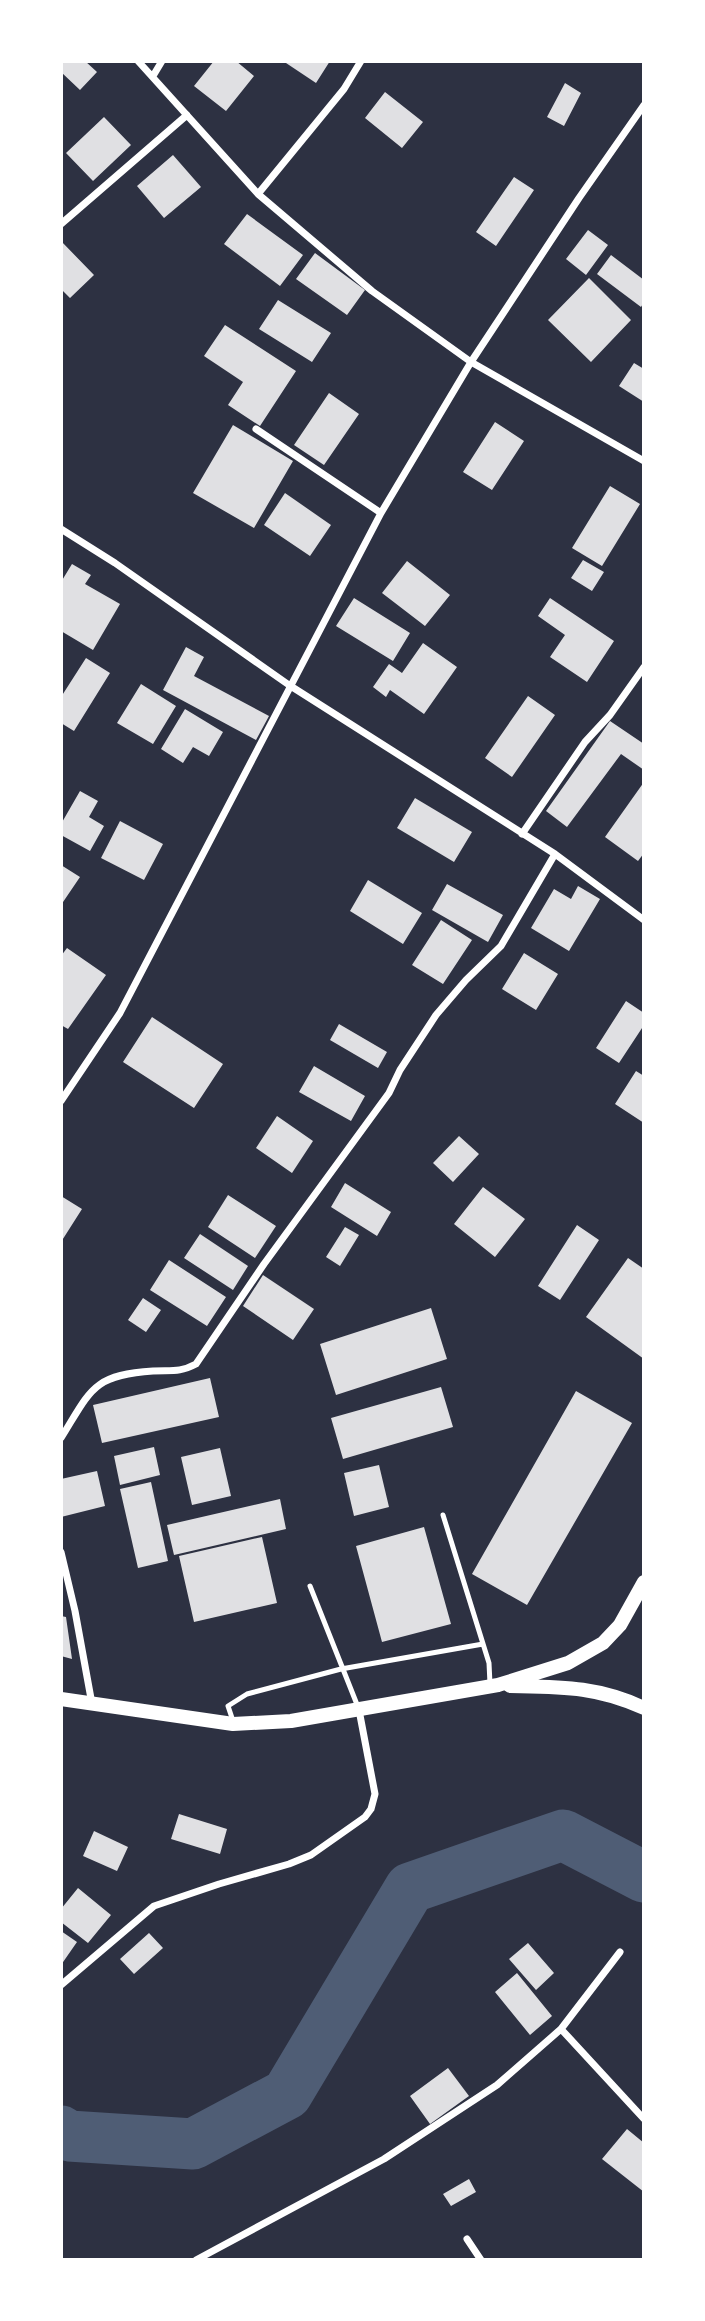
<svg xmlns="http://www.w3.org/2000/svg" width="705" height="2321" viewBox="0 0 705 2321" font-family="Commissioner,sans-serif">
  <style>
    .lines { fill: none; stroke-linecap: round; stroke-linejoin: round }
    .river { stroke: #4f5d75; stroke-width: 51 }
    .building { fill: #e0e0e3 }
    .service { stroke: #fff; stroke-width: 5 }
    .minor { stroke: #fff; stroke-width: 7 }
    .secondary { stroke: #fff; stroke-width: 14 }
  </style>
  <rect width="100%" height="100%" fill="#2d3142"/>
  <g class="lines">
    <path class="river" d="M61,2131L69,2136L193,2144L287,2094L410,1888L563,1835L644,1877"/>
  </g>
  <path class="building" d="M61,61H85L97,72L80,90L61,72Z
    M214,61H236L254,76L226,111L194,86Z
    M283,61H330L316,83Z
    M565,83L581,93L564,126L547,117Z
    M385,92L423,122L402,148L365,118Z
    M104,117L131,145L93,181L66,153Z
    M173,155L201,187L164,218L137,186Z
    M514,177L534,190L496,246L476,232Z
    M247,214L303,255L280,286L224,244Z
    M588,230L608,245L586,275L566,259Z
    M61,241L94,275L70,298L61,289Z
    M315,253L365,290L347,315L296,279Z
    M611,255L644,280V302L641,307L597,274Z
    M589,278L631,320L591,362L548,320Z
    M278,300L331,333L312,362L259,329Z
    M225,325L296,371L260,426L228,405L243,382L204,356Z
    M634,363L644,369V402L619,386Z
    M329,393L359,414L324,465L294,445Z
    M495,422L524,441L492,490L463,472Z
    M233,425L293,461L254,528L193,493Z
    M610,486L640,504L602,566L572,548Z
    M285,493L331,525L310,556L264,525Z
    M583,560L604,572L592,591L571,578Z
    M407,561L450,595L425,626L382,593Z
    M72,564L91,575L85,584L120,604L93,650L61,631V582Z
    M354,598L410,633L393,661L336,626Z
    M550,598L614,641L587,682L550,657L565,635L538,616Z
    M423,643L457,667L424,714L390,690L386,697L373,687L389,664L402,673Z
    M186,647L204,657L194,676L269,716L256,740L163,690Z
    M86,658L110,673L74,731L61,723V697Z
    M141,684L176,706L153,744L117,723Z
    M528,696L555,715L512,777L485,758Z
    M185,709L223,732L209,756L193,747L183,763L161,749Z
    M610,721L644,744V770L621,754L567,827L546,811Z
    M644,782V853L638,861L605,837Z
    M80,791L98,801L89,817L104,826L90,851L61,835V824Z
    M415,798L472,832L454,862L397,828Z
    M120,821L163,844L144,880L101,858Z
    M61,865L80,877L61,905Z
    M368,880L422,913L403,944L350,911Z
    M447,884L503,915L488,942L432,910Z
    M578,886L600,899L569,951L531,928L554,889L571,899Z
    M441,920L472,940L443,984L412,965Z
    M67,948L106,975L68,1029L61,1025V956Z
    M524,953L558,974L536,1010L502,989Z
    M626,1001L644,1013V1025L619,1063L596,1048Z
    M152,1017L223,1064L194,1108L123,1062Z
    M339,1024L387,1052L378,1068L330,1040Z
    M314,1066L365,1096L351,1121L299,1092Z
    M636,1071L644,1076V1123L615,1104Z
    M277,1116L313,1141L292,1173L256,1148Z
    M459,1136L479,1154L453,1182L433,1163Z
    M345,1183L391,1212L377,1236L331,1207Z
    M483,1187L525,1219L495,1257L454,1224Z
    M228,1195L276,1226L255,1258L208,1227Z
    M61,1196L82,1209L61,1242Z
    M577,1225L599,1240L560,1300L538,1286Z
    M345,1227L359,1235L340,1266L326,1257Z
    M200,1234L248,1266L233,1290L184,1258Z
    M628,1258L644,1269V1359L586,1317Z
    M169,1260L226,1297L207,1326L150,1290Z
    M263,1275L314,1309L293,1340L243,1306Z
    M143,1298L161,1310L146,1332L128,1320Z
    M431,1308L447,1359L336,1395L320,1344Z
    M210,1378L219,1417L102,1443L93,1405Z
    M441,1387L453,1427L343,1459L331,1418Z
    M576,1391L632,1423L527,1605L472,1574Z
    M154,1447L160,1475L120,1485L114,1456Z
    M220,1448L231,1496L192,1505L181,1457Z
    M379,1465L389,1507L354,1516L344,1473Z
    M97,1471L105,1506L61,1517V1479Z
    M151,1482L168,1561L138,1568L120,1489Z
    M280,1499L286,1529L174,1555L167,1525Z
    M424,1527L451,1624L382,1642L356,1546Z
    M262,1537L277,1603L194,1622L179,1556Z
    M61,1616L66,1617L72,1659L61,1656Z
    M179,1814L227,1829L220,1854L171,1839Z
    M94,1831L128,1847L117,1871L83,1856Z
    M78,1888L111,1915L88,1943L61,1922V1909Z
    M61,1931L77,1942L61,1965Z
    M149,1933L163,1948L134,1974L120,1959Z
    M528,1943L554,1973L536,1990L509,1959Z
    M517,1973L552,2016L530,2035L495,1992Z
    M448,2068L469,2096L430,2124L410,2096Z
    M627,2129L644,2143V2192L602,2159Z
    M469,2179L476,2192L451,2206L443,2194Z"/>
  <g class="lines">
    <path class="service" d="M443,1515L489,1663L490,1684
      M310,1586L358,1707
      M233,1721L228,1706L247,1694L341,1669L483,1644"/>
    <path class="minor" d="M138,61L258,194L372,291L471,362L644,461
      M153,76L162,61
      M258,194L344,89L361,61
      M61,224L187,115
      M256,429L381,513
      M61,529L115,563L289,685L555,854L644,920
      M522,834L585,742L610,715L644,667
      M61,1101L120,1013L381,513L471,362L579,198L644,105
      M61,1438C91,1390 92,1375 153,1371C171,1370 179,1373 196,1364L264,1264L389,1093L400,1070L436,1015L466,980L501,946L555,854
      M61,1552L75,1611L92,1704
      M61,1985L154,1906L219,1884L289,1864L311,1855L365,1817L371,1809L375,1794L359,1710
      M561,2029L644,2119
      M467,2239L481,2260
      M196,2260L384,2159L497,2085L561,2029L620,1952"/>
    <path class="secondary" d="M510,1686C560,1687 597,1686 644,1708
      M61,1699L233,1724L291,1721L498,1685L568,1663L603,1643L620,1625L644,1582"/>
  </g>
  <rect width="705" height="2321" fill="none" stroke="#ffffff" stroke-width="126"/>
</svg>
